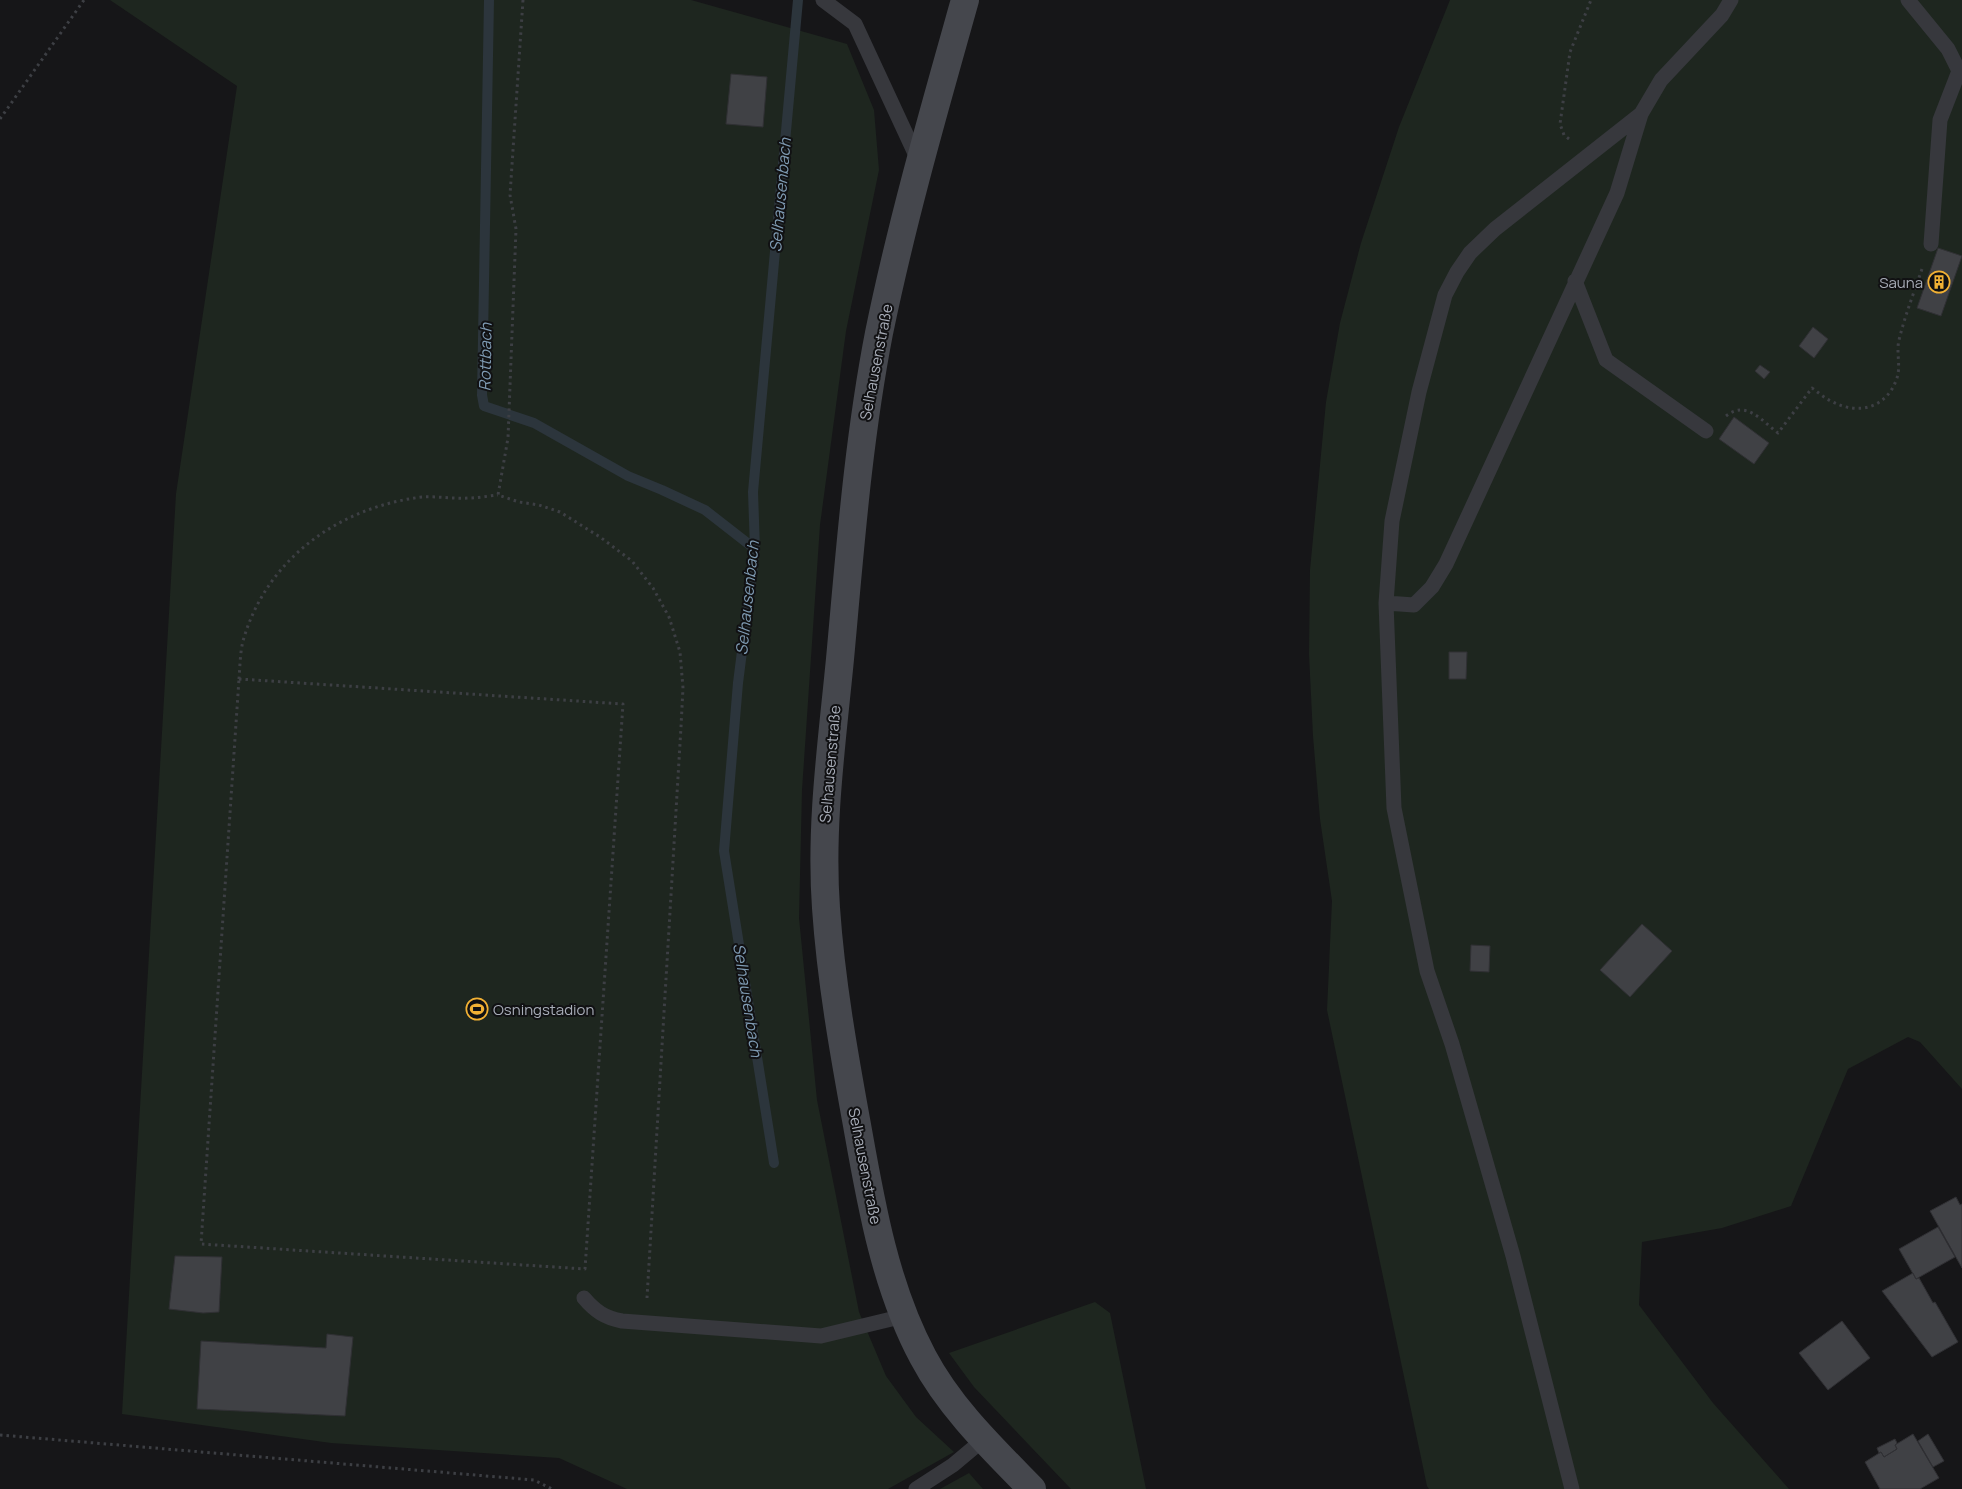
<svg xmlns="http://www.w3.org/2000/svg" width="1962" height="1489" viewBox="0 0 1962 1489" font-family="Manrope,sans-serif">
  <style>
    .green { fill: #1e261f }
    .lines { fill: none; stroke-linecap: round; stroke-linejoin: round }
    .stream { stroke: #2c353c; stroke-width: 10 }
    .building { fill: #404145; stroke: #303034 }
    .path { stroke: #3d3f44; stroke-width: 3; stroke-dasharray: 2.5 4; stroke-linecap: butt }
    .lane { stroke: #37383d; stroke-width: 15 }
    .secondary { stroke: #45474d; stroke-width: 28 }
    .labels { text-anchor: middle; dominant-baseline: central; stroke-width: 4; stroke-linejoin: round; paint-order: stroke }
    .poi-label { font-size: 15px; fill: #a8adb8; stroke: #111113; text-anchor: end }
    .street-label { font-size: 15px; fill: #a8adb8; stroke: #111113 }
    .water-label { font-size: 16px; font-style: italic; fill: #7f9bb3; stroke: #111113 }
  </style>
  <rect width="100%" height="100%" fill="#161618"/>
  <path class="green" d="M110,0H691L847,44L874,110L879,170L846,331L820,525L802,790L799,918L817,1100L859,1312L886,1376L916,1417L954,1452L888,1489H627L559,1458L331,1443L122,1414L176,494L237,86Z
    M1450,0H1962V1089L1920,1042L1908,1037L1848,1069L1791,1206L1722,1228L1642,1242L1639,1305L1713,1403L1789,1489H1429L1427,1486L1327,1010L1332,901L1320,819L1313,736L1309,654L1310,570L1326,402L1340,323L1361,243L1399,127Z
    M1095,1302L1110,1313L1146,1489H1071L974,1387L949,1353Z
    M969,1473L983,1489H940Z"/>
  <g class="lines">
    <path class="stream" d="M489,0L482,395L484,406L534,423L628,476L662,490L705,510L755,549
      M774,1163L724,851L738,683L755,549L753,492L798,0"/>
  </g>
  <path class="building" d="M731,74L767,77L763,127L726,124Z
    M1938,248L1962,256L1941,316L1917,308Z
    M1813,327L1828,339L1814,358L1799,346Z
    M1760,365L1770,372L1764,379L1755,371Z
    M1734,417L1769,443L1754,464L1719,439Z
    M1449,652H1467L1466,679H1449Z
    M1642,924L1672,951L1630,997L1600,970Z
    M1471,945L1490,946L1489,972L1470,971Z
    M1956,1197L1960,1205L1962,1204V1268L1930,1211Z
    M1938,1227L1955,1257L1916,1279L1899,1249Z
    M175,1256L222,1257L219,1312L203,1313L169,1309Z
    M1913,1273L1916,1279L1919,1278L1933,1303L1935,1302L1958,1342L1932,1357L1882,1291Z
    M1842,1321L1870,1358L1828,1390L1799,1353Z
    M327,1334L353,1337L345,1416L197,1409L201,1341L326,1348Z
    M1913,1434L1939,1478L1920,1489H1880L1865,1462L1881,1452L1884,1457L1897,1449L1895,1445Z
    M1928,1434L1944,1461L1933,1467L1918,1441Z
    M1895,1439L1897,1443L1895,1445L1897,1449L1884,1457L1881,1452L1879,1453L1877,1448Z"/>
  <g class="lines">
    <path class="path" d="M523,0L510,195L516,229L508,438L498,495L519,502L539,505L560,512L600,537L632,561L653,588L669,617L680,652L683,688L681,727L647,1298
      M0,119L84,0
      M1569,139L1564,135L1560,124L1570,52L1591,0
      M1726,416C1746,400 1761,420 1778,433L1812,388C1818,392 1824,398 1831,401C1858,416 1887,408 1897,378C1901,366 1896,352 1899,340C1905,315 1915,290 1923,266
      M239,679L623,704L585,1269L201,1244Z
      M239,679C240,667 240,653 243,641C266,559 339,507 422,497C437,496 453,499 468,498C478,498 488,496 498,495
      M0,1435L534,1480L552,1489"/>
    <path class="lane" d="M823,0L855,24L919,162
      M1908,0L1948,49L1959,71L1940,120L1931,244
      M1575,281L1606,360L1706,431
      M1386,603L1414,605L1432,587L1446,564L1617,193L1641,114
      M584,1298C595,1311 605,1318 622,1321L821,1336L904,1316
      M916,1489L953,1465L984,1439
      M1572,1489L1513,1256L1452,1044L1427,971L1394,808L1386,603L1392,521L1419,392L1445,295L1457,272L1470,253L1495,229L1641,114L1661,80L1722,15L1731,0"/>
    <path class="secondary" d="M965,0C934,110 902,221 879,333C858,441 850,550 840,659C832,742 820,825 826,908C831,981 844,1054 857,1125C871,1204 885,1286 923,1357C950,1408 992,1448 1032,1489"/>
  </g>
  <defs>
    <g id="building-ring" transform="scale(1.125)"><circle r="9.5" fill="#111113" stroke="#f2b134" stroke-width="1.5"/><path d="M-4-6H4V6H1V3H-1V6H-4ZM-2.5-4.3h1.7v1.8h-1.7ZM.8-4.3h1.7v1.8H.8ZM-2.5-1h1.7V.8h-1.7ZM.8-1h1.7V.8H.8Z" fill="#f2b134"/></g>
    <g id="stadium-ring" transform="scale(1.125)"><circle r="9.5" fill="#111113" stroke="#f2b134" stroke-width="1.5"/><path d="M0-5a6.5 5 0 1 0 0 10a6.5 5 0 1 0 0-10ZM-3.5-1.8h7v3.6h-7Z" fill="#f2b134"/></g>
  </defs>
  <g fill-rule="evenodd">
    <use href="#building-ring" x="1939" y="282"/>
    <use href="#stadium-ring" x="477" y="1009"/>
  </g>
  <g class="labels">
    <g class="poi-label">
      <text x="1923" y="282">Sauna</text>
      <text x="493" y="1009" text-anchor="start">Osningstadion</text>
    </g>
    <g class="street-label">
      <text transform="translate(876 362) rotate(-79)">Selhausenstraße</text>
      <text transform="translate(830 764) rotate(-85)">Selhausenstraße</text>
      <text transform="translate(865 1166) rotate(79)">Selhausenstraße</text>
    </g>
    <g class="water-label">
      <text transform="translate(780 195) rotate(-85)">Selhausenbach</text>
      <text transform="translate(485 357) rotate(-89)">Rottbach</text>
      <text transform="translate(747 598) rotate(-84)">Selhausenbach</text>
      <text transform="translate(748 1000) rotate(81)">Selhausenbach</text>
    </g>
  </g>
</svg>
